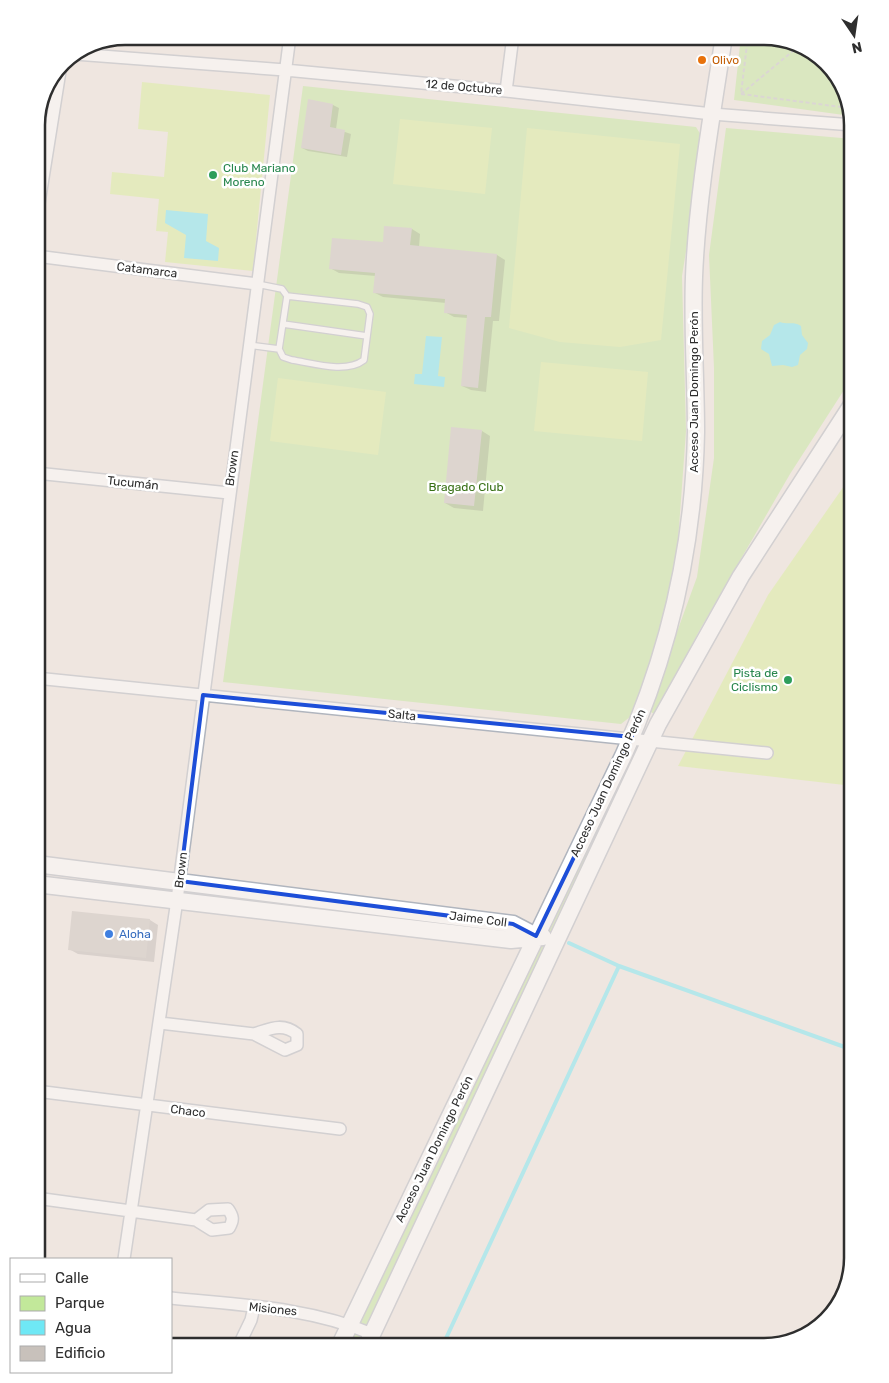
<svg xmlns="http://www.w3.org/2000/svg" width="889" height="1383" viewBox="0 0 889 1383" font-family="Rubik,sans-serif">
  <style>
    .green { fill: #c2e89a }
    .pitch { fill: #d8f096 }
    .water { fill: #6fe8f5 }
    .shadow { fill: #0003 }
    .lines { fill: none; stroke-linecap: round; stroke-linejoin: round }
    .stream { stroke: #6fe8f5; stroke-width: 4 }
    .building { fill: #c8c1bb }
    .lane-casing { stroke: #b0b5be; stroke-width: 8 }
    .street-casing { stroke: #b0b5be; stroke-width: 14 }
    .secondary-casing { stroke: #b0b5be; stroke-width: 19 }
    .path { stroke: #c4c4c4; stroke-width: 2; stroke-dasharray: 4 2.5; stroke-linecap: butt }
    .lane { stroke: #fff; stroke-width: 5.5 }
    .street { stroke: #fff; stroke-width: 11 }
    .secondary { stroke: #fff; stroke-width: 16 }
    .marked { fill: none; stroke: #1d4ed8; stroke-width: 4; stroke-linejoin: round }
    .food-dot { fill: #e8710a; stroke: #fff; stroke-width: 2 }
    .leisure-dot { fill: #2e9e5b; stroke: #fff; stroke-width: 2 }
    .shop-dot { fill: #3f7fe0; stroke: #fff; stroke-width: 2 }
    .labels { text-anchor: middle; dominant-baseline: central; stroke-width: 5; stroke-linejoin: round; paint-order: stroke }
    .food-label { font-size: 12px; fill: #c56008; stroke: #fff; text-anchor: start }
    .street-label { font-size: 12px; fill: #2e2e2e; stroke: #fff }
    .leisure-label { font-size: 12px; fill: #27864d; stroke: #fff; text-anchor: start }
    .park-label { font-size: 12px; fill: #397117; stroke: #fff }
    .shop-label { font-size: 12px; fill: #366cbe; stroke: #fff; text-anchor: start }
    .rim { fill: none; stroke: #2e2e2e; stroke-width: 2.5 }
  </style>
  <rect width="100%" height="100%" fill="#efe6e0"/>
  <path class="green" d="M741,36H770L813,51L843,85L851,116L734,100Z
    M303,86L696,127L704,140L682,276L686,431L675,582L635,713L621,724L223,682Z
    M726,128L853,139V376L790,474L698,633L660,712L654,714L651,712L650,706L697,577L714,458V368L709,255Z
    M631,752L639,754L358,1347H348Z"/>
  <path class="pitch" d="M142,82L270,95L253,271L165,262L168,232L156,231L159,199L110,194L112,172L164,177L168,132L138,129Z
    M400,119L492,128L485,194L393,184Z
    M527,128L680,144L661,340L620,347L560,342L509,328Z
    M541,362L648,372L642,441L534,431Z
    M278,378L386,392L378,455L270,441Z
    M853,473V786L678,766L768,595Z"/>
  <path class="water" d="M166,210L208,214L206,241L219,248L218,261L184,258L186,235L165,223Z
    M780,322C788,325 794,321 801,326L802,335L808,343L807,349L800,355L798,365L792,367L783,365L772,366L769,354L761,349L762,341L770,335L774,325Z
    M426,336L442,337L438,376L445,377L444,387L414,384L415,374H422Z"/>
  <path class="shadow" d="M309,101L333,105L339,108L336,129L351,134L347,157L308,151L302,148Z
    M412,229L420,234L419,247L497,255L505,260L499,321H493L486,392L471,390L462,386L468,318L454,317L445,312L446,303L383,297L375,293L376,276L339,273L330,268Z
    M482,431L490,436L483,511L454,508L445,503Z
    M150,920L158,925L154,962L78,954L69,949Z"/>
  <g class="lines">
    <path class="stream" d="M569,943L619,966L853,1050
      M442,1347L619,966"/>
  </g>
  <path class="building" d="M308,99L333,104L330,127L345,130L341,155L301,148Z
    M384,226L412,228L410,245L497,254L491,317H485L478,388L461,386L467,315L444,313L445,299L373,293L375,273L329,269L332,238L383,242Z
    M451,427L482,430L474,506L444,503Z
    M72,911L150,919L146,958L68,950Z"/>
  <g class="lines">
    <g class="lane-casing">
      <path id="lane" d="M283,324L367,336
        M249,345L279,349L283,357L292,360C312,363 346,374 364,360L370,314L367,307L358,304L287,296L282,289L257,284
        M279,349L287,296"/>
    </g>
    <g class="street-casing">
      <path id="street" d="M75,54L285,70L506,91L712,114L853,125
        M506,91L513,36
        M36,222L61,65
        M36,256L257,284
        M36,473L229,493
        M36,678L767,753
        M160,1023L254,1034L285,1050L297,1045V1034C282,1022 270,1029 254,1034
        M36,1091L340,1129
        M36,1198L196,1220L212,1230L229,1228C234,1220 233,1216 228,1209L209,1210L196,1220
        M124,1259L177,900L290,36
        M171,1298C239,1305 309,1307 372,1334
        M238,1347L251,1320L254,1307"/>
    </g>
    <g class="secondary-casing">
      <path id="secondary" d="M36,864L513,924L536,936
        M36,884L511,940L543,937
        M339,1347L624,754C669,653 694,543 696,432C696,380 692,328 694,277C697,199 712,114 724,36
        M366,1347L658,724L741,576L853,403"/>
    </g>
    <path class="path" d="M748,36L741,94L849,108
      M741,94L799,46"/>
    <use href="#lane" class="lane"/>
    <use href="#street" class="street"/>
    <use href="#secondary" class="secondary"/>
  </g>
  <path d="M0 0H889V1383H0ZM203,695L632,737L536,936L513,924L180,881Z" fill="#efe6e0" fill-opacity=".55" fill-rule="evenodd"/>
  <path class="marked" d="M203,695L632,737L536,936L513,924L180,881Z"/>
  <circle class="food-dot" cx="702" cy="60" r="5"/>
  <g class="leisure-dot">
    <circle cx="213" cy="175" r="5"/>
    <circle cx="788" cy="680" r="5"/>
  </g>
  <circle class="shop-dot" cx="109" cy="934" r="5"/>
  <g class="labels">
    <g class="food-label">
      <text x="712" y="60">Olivo</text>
    </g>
    <g class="street-label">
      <text transform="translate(464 87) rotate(5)">12 de Octubre</text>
      <text transform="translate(147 270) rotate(7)">Catamarca</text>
      <text transform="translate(694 392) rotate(-90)">Acceso Juan Domingo Perón</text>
      <text transform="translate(232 468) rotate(-82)">Brown</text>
      <text transform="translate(133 483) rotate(6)">Tucumán</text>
      <text transform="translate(402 715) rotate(6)">Salta</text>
      <text transform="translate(608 783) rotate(-65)">Acceso Juan Domingo Perón</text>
      <text transform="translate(181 870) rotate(-83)">Brown</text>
      <text transform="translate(478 919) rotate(7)">Jaime Coll</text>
      <text transform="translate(188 1111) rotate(7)">Chaco</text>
      <text transform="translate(434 1149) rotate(-64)">Acceso Juan Domingo Perón</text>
      <text transform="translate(273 1309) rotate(6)">Misiones</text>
    </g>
    <g class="leisure-label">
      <text x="223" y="168">Club Mariano<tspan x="223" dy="14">Moreno</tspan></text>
      <text x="778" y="673" text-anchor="end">Pista de<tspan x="778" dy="14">Ciclismo</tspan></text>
    </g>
    <g class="park-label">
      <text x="466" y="487">Bragado Club</text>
    </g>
    <g class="shop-label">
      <text x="119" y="934">Aloha</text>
    </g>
  </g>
  <path d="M0 0H889V1383H0ZM125 45H764A80 80 0 0 1 844 125V1258A80 80 0 0 1 764 1338H125A80 80 0 0 1 45 1258V125A80 80 0 0 1 125 45Z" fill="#fff" fill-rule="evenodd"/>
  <path class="rim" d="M125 45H764A80 80 0 0 1 844 125V1258A80 80 0 0 1 764 1338H125A80 80 0 0 1 45 1258V125A80 80 0 0 1 125 45Z"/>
  <rect x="10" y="1258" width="162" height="115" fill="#ffffff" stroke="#ababab"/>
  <rect x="20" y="1274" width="25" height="8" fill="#ffffff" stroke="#ababab"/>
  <text x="55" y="1283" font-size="15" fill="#2e2e2e">Calle</text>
  <rect x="20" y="1296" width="25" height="15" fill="#c2e89a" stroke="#ababab"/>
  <text x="55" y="1308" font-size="15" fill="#2e2e2e">Parque</text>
  <rect x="20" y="1320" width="25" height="15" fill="#6fe8f5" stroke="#ababab"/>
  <text x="55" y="1333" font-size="15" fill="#2e2e2e">Agua</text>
  <rect x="20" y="1346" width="25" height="15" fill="#c8c1bb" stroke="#ababab"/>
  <text x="55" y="1358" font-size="15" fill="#2e2e2e">Edificio</text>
  <g transform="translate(854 35) rotate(167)" stroke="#ffffff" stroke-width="4" paint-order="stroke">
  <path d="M0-4L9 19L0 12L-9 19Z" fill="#2e2e2e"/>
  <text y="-8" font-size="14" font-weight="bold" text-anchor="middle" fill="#2e2e2e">N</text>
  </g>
</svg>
